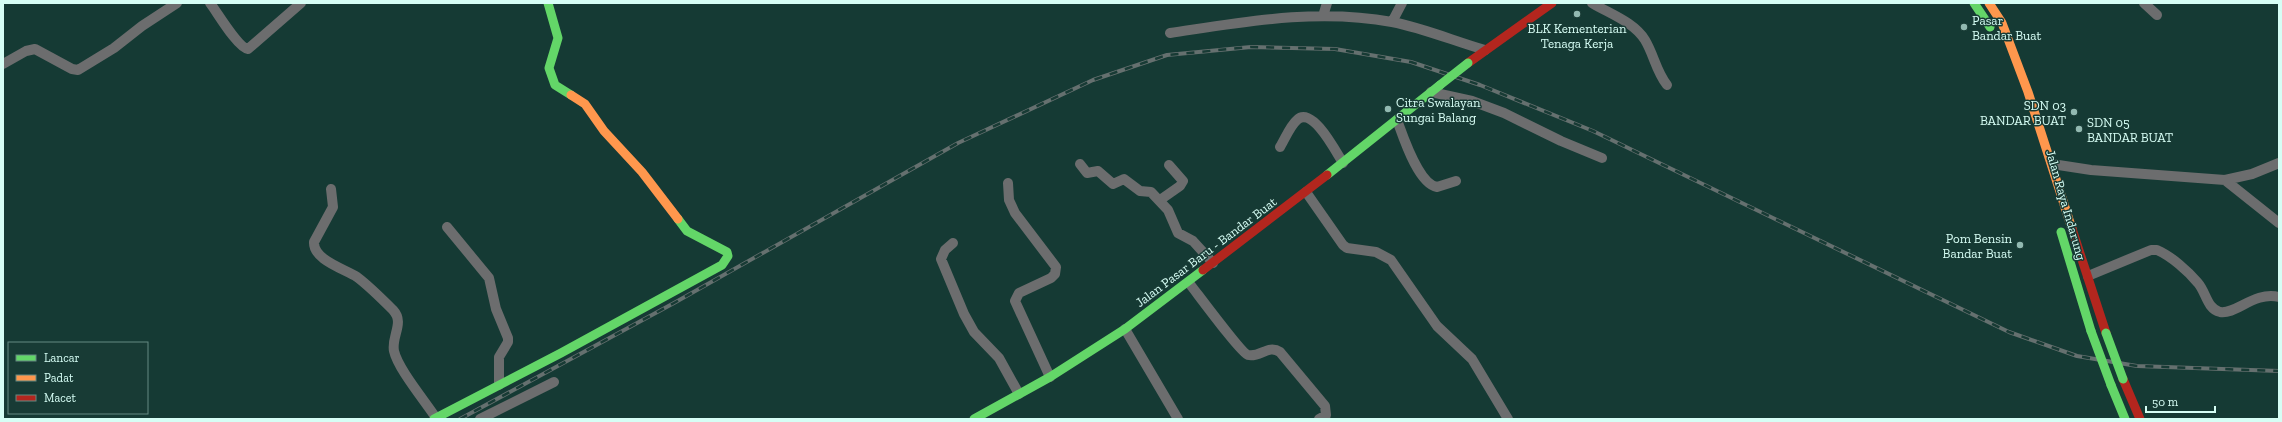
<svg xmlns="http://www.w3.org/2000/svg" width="2282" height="422" viewBox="0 0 2282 422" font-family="'Zilla Slab',serif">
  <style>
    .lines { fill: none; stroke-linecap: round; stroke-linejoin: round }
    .street { stroke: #6c6d6e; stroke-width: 10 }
    .fast { stroke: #63d668; stroke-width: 9 }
    .slow { stroke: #ff974d; stroke-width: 9 }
    .jam { stroke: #b3261e; stroke-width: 9 }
    .rail-casing { stroke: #65706f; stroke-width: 4 }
    .rail { stroke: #183b35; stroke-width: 2.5; stroke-dasharray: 8; stroke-linecap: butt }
    .fast-bridge { stroke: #63d668; stroke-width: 9 }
    .poi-dot { fill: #92b9b1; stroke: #183b35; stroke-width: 1.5 }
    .labels { text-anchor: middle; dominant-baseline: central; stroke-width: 3; stroke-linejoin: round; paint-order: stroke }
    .poi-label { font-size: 13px; fill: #d6fef5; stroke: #183b35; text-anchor: start }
    .street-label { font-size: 13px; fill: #d6fef5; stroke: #183b35 }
  </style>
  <rect width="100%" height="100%" fill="#153a34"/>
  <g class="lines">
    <path class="street" d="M210,3C217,12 238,48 248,49L301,3
      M1592,3C1610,14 1634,22 1645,40C1654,55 1656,71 1667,85
      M2144,3L2157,15
      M1323,16L1327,3
      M1392,22L1402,3
      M1170,33C1244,22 1317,8 1392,22C1423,28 1454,41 1485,50
      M3,64L26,51L35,49L72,69L78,70L114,48L142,26L177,3
      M1431,92L1472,101L1504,113L1561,141L1602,158
      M1397,120C1403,136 1418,184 1437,187L1456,181
      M1280,147C1285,139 1290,126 1297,120C1312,105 1336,152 1343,163
      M1080,164L1087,173L1098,171L1113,184L1124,179L1140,191L1151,192L1168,210L1178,233L1193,241L1213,263
      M2052,164L2091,170L2225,180L2252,174L2279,163
      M2225,180L2279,223
      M1008,183L1009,200L1015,213L1056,267L1055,274L1051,278L1019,293L1015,301L1050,377
      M331,189L333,207L314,242C313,260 345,269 357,277C369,286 382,299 393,310C405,323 391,336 394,351C398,369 425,401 436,418
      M1306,192L1343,245L1347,248L1376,252L1391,260L1437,326L1472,359L1508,419
      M1160,200L1180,186L1183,181L1169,165
      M447,227L489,278L496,309L508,338V342L499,357V385
      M953,243L945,250L941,259L964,314L974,332L999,358L1019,394
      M2088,276L2151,250H2157C2171,256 2188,271 2198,283C2206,292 2207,309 2220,312C2236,315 2254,291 2279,297
      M1189,283C1197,293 1241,353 1248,355C1260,358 1268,344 1280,352L1325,406L1326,415L1319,419
      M1125,329L1178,419
      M480,419L554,382"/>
    <path class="fast" d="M548,3L558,38L549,68L555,85L571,95
      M1974,3L1990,27
      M1327,175L1440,85
      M2061,232L2091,331
      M2111,385L2125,419
      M434,419L561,353L722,265L728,256L727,252L687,231L678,219
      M974,419L1050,377L1125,329L1203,270"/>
    <path class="slow" d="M1989,3L2002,23L2028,92L2072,229
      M571,95L585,104L604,131L642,172L678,219"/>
    <path class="jam" d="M1468,63L1552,3
      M2072,229L2106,333
      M1203,270L1327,175
      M2123,379L2140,419"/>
    <g class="rail-casing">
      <path id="rail" d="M460,419L674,303L958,143L1093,80L1167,55L1251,47L1335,49L1411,62L1480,85L1593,131L2009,332L2077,356L2137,366L2279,371"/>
    </g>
    <use href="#rail" class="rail"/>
    <path class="fast-bridge" d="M1440,85L1468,63
      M2091,331L2111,385
      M2106,333L2123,379"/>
  </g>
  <g class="poi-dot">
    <circle cx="1577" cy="14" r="4"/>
    <circle cx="1964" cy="27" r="4"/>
    <circle cx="1388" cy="109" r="4"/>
    <circle cx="2074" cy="112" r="4"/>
    <circle cx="2079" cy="129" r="4"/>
    <circle cx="2020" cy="245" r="4"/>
  </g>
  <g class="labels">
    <g class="poi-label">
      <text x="1972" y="20">Pasar<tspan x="1972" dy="15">Bandar Buat</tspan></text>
      <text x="1577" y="28" text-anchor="middle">BLK Kementerian<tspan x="1577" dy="15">Tenaga Kerja</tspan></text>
      <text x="1396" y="102">Citra Swalayan<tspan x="1396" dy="15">Sungai Balang</tspan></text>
      <text x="2066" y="105" text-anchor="end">SDN 03<tspan x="2066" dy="15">BANDAR BUAT</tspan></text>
      <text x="2087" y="122">SDN 05<tspan x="2087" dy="15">BANDAR BUAT</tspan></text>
      <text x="2012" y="238" text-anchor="end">Pom Bensin<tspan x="2012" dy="15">Bandar Buat</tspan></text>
    </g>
    <g class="street-label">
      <text transform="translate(2066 205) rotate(74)">Jalan Raya Indarung</text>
      <text transform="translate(1206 252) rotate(-37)">Jalan Pasar Baru - Bandar Buat</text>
    </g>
  </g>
  <rect width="2282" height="422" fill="none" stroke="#d6fef5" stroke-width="8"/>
  <rect x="8" y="342" width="140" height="72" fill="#183b35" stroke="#648982"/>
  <rect x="16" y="355" width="20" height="6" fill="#63d668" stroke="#648982"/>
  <text x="44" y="362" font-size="12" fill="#d6fef5">Lancar</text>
  <rect x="16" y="375" width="20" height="6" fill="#ff974d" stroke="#648982"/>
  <text x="44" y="382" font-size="12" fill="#d6fef5">Padat</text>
  <rect x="16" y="395" width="20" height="6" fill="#b3261e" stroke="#648982"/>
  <text x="44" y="402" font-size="12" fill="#d6fef5">Macet</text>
  <path d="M2146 406v6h69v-6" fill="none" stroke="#d6fef5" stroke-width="2"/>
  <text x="2152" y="406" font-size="12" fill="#d6fef5" stroke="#183b35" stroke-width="3" paint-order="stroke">50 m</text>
</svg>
